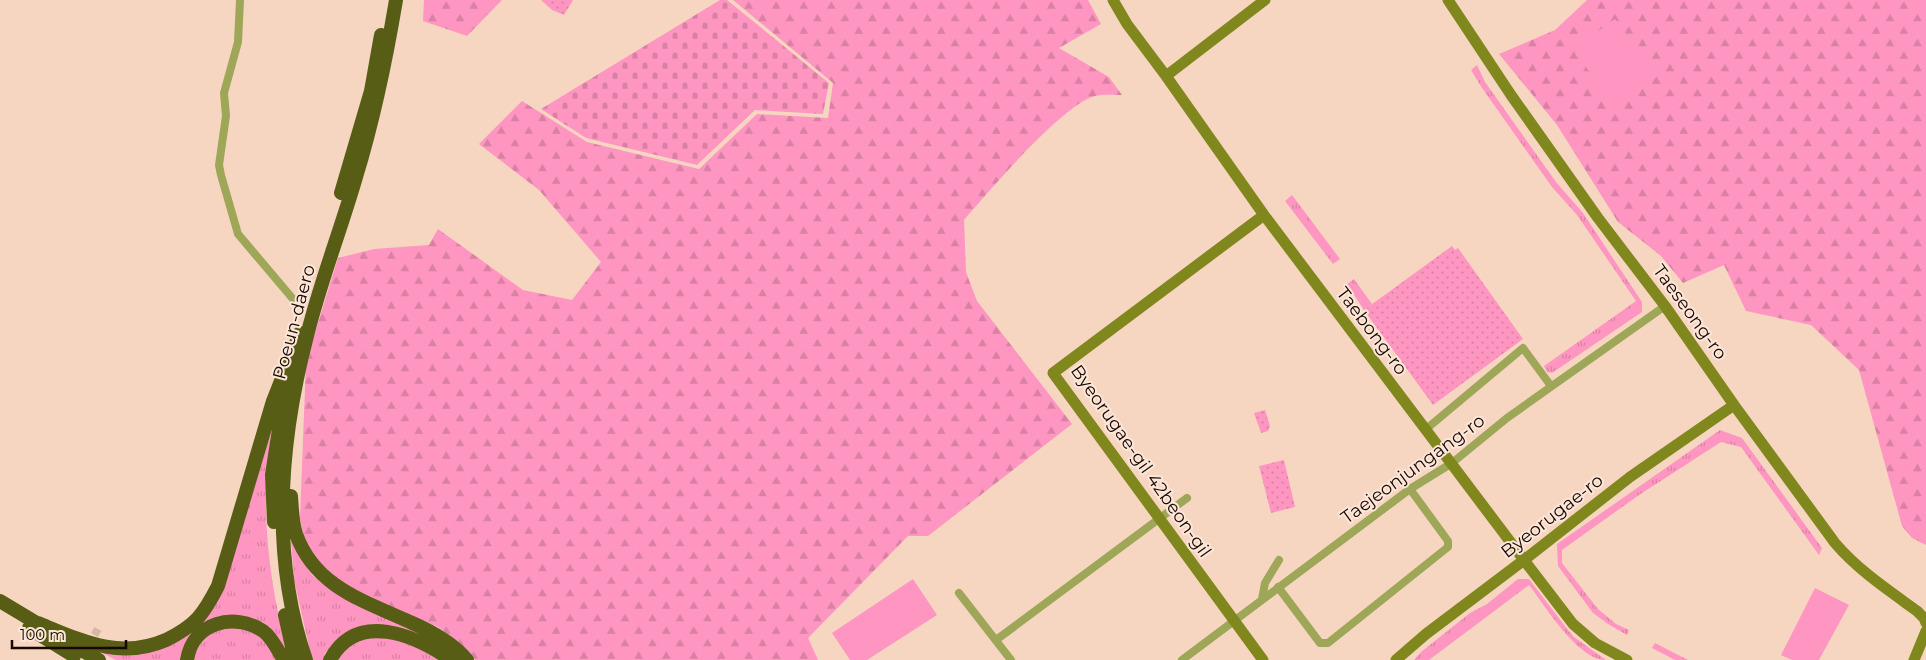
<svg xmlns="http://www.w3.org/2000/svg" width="1926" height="660" viewBox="0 0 1926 660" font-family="Montserrat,sans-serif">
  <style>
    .grass { fill: url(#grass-tufts) }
    .forest { fill: url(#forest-firs) }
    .cemetery { fill: url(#cemetery-stones) }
    .park { fill: url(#park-dots) }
    .pitch { fill: #fe96c1 }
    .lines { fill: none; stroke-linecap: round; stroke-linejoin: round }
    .street-tunnel { stroke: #d6b7a4; stroke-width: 8; stroke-dasharray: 8 4; stroke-linecap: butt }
    .street { stroke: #9ea657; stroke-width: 8 }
    .secondary { stroke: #80881d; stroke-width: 11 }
    .highway { stroke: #585d16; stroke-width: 14 }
    .labels { text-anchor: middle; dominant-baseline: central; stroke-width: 4; stroke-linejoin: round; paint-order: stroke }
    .street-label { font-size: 18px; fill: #180700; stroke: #fce6d8 }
  </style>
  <defs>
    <pattern id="grass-tufts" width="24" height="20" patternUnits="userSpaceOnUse" patternTransform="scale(1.25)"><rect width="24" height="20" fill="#fe96c1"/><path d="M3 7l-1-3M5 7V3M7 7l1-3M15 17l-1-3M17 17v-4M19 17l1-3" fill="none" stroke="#d980a4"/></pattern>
    <pattern id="forest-firs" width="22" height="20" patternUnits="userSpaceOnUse" patternTransform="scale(1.25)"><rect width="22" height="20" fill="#fe96c1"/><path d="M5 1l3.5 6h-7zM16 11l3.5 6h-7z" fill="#d980a4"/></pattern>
    <pattern id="cemetery-stones" width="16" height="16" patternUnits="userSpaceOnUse" patternTransform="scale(1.25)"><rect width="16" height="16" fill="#fe96c1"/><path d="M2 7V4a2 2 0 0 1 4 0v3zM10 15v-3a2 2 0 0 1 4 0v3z" fill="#d980a4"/></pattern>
    <pattern id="park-dots" width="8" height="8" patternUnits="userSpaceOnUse" patternTransform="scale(1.25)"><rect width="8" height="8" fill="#fe96c1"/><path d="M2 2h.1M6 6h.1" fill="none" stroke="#d980a4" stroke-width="1.8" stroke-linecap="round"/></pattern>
  </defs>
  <rect width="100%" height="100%" fill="#f7d6c1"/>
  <path class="grass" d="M1477,65L1485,82L1556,182L1583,213L1642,302V312L1552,373L1547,372L1544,366L1636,301L1577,215L1552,187L1482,88L1471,70Z
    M1292,195L1340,259L1333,264L1285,201Z
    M1354,279L1372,304L1364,310L1347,284Z
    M271,430C269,456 266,483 266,510C267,557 275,607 288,653L267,631L211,620L183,660H116L100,652L121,655L145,653L206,616Z
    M1720,430L1742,438L1822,548L1819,555L1741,447L1721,442L1639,495L1562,550V563L1598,609L1616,624L1629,630L1627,635L1608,624L1593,613L1558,566L1557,544Z
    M291,539L312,575L341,596L418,630L444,647L408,631L337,641L325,653L323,660H312L294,580Z
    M1518,579H1529L1568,630L1574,637L1606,660C1578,660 1545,606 1529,585L1429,660H1414L1421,652L1470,613L1487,604Z
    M230,625L263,635L279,660H191L207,634Z
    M389,636L422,650L438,660H337C353,636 362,639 389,636Z
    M1655,643L1688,660H1675L1652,648Z"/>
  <path class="forest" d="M424,0H502L467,36L423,21Z
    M733,0H1088L1101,24L1059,48L1109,77L1122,95C1114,95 1103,94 1095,96C1063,104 989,191 964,220L966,272L977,301L1072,424L928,536H908L808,638L818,660H475L465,648L438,627L379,602L339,582L319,565L305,544L300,518L306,362L338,258L374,249L429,245L438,229L523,290L572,300L601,262L539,190L479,144L522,101L587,142L699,169L757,114L828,118L833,83Z
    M1587,0H1926V545L1912,538L1902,526L1859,370L1811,325L1746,311L1724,265L1683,283L1661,256L1618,222L1557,125L1499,54L1555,30Z"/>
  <path class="cemetery" d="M720,0H727L829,83L823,114L755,110L697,165L586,138L541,109Z"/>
  <path class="park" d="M541,0H573L564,15L552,10Z
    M1452,246L1455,250L1458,248L1523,339L1433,405L1364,310Z
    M1265,410L1270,426L1268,431L1261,433L1254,413Z
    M1284,460L1295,507L1271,513L1259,466Z"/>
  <path class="pitch" d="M1615,19L1657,76L1614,106L1573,49Z
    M913,579L937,615L867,660H850L832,633Z
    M1815,588L1849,605L1819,660H1792L1781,655Z"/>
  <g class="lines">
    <path class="street-tunnel" d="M88,645L98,629"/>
    <path class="street" d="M240,0L238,42L224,93L226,116L219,165L221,175L238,234L293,299
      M1425,430L1523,348L1551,386
      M1278,587L1320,643H1328L1448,547V541L1410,489
      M959,593L1011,660
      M1262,599L1265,583L1279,560
      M996,640L1187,498
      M1182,660L1410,489L1452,463L1507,418L1665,306"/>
    <path class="secondary" d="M1113,0L1127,24L1166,76L1264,215L1524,560L1573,624L1595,643L1627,660
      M1448,0L1511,95L1598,218L1665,306L1734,405L1835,543C1858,570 1888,590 1917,611L1924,618L1926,623
      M1166,76L1265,0
      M1263,660L1053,373L1264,215
      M1396,660L1426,634L1524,560L1630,477L1734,405
      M1914,660L1926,631"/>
    <path class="highway" d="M341,193L371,91L381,35
      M291,496C292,508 292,522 296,534C315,587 364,601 410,622C431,631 452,642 467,660
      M274,522L272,475L284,396L289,373
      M0,601L45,628
      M285,615L295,660
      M38,623C82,641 120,660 166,640C196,625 203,615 218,586L273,401L300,333
      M29,628L74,656
      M69,643L99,660
      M187,660C193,622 234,612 263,631C272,637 278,651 284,660
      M306,660C270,555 280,438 308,332C321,280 341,229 356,177C374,118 386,60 396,0
      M330,660C357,610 415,635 451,660"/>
  </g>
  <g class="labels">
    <g class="street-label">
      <text transform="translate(1690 312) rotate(54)">Taeseong-ro</text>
      <text transform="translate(294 322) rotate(-75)">Poeun-daero</text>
      <text transform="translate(1372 331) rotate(53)">Taebong-ro</text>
      <text transform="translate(1141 461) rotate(55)">Byeorugae-gil 42beon-gil</text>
      <text transform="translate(1413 469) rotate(-36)">Taejeonjungang-ro</text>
      <text transform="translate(1552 516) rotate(-38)">Byeorugae-ro</text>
    </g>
  </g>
  <path d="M12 640v8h114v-8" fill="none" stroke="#180700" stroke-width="2.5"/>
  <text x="20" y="640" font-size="15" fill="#180700" stroke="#fce6d8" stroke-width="4" paint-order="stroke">100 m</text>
</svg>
